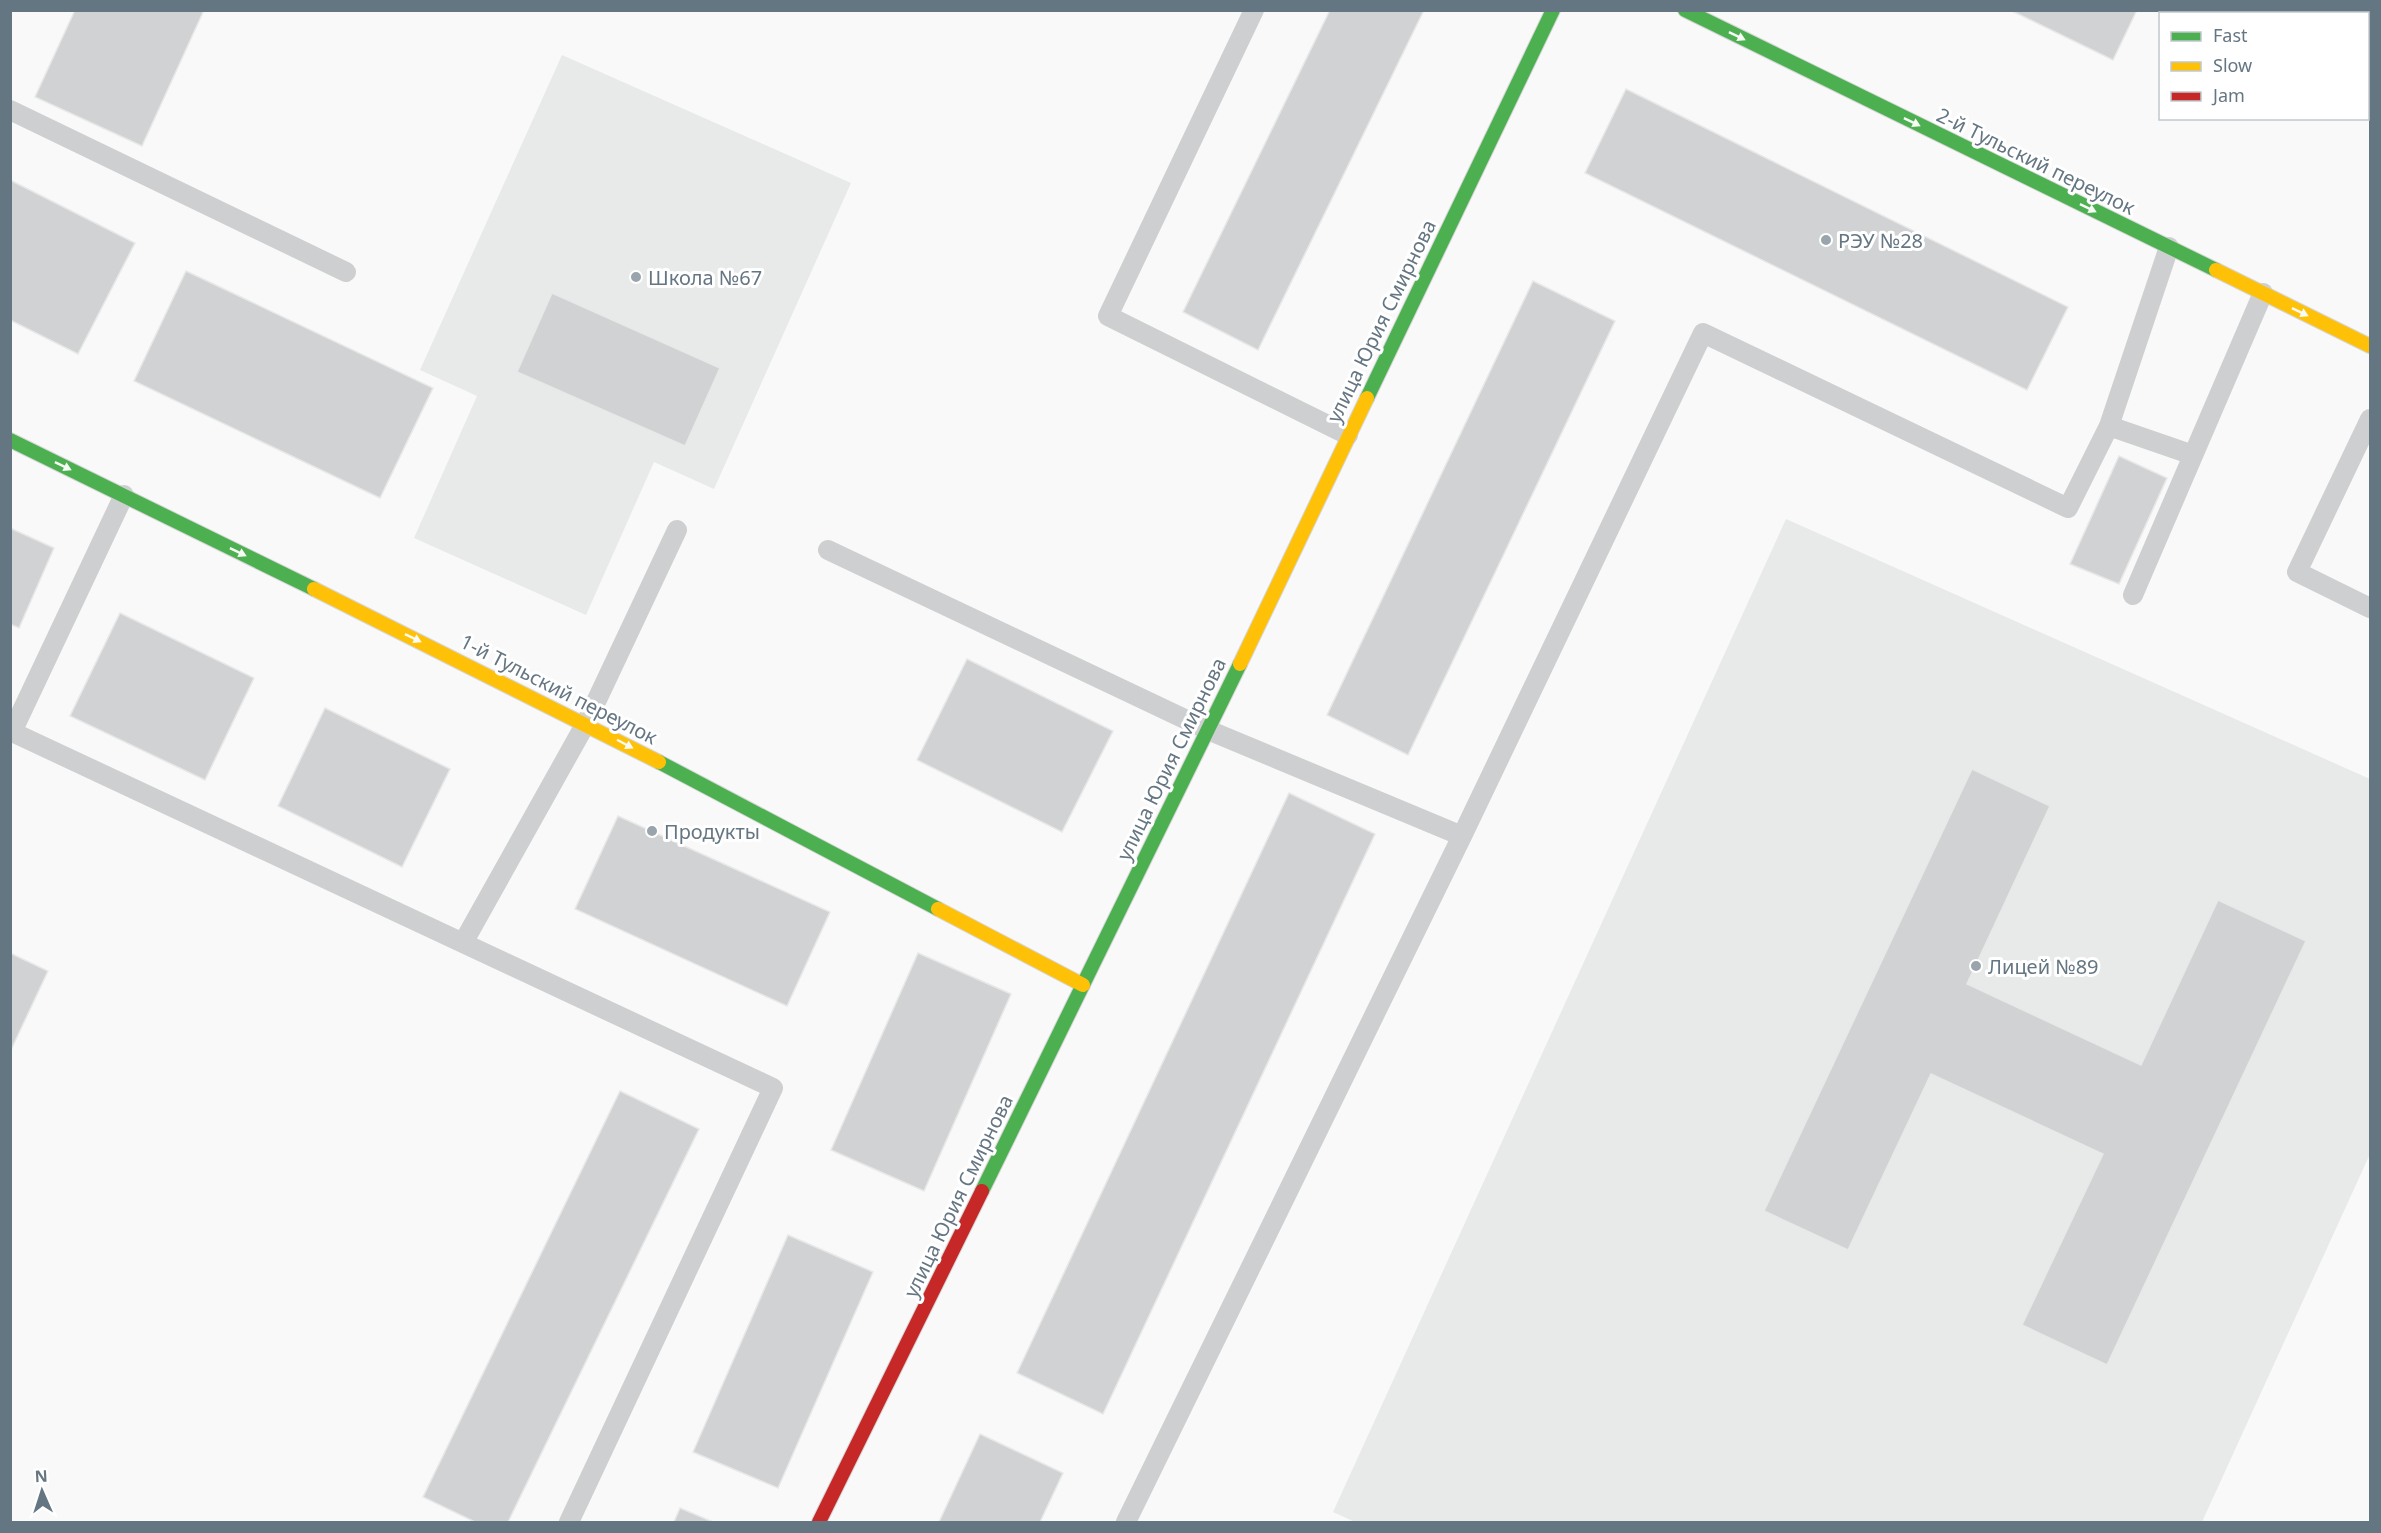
<svg xmlns="http://www.w3.org/2000/svg" width="2381" height="1533" viewBox="0 0 2381 1533" font-family="'Noto Sans',sans-serif">
  <style>
    .built { fill: #e8e9e9 }
    .building { fill: #d0d2d3; stroke: #e8e8e8; stroke-width: 1.5 }
    .lines { fill: none; stroke-linecap: round; stroke-linejoin: round }
    .fast-casing { stroke: #d5d6d7; stroke-width: 16 }
    .slow-casing { stroke: #d5d6d7; stroke-width: 16 }
    .jam-casing { stroke: #d5d6d7; stroke-width: 16 }
    .lane { stroke: #cecfd0; stroke-width: 20 }
    .fast { stroke: #4caf50; stroke-width: 14 }
    .slow { stroke: #ffc107; stroke-width: 14 }
    .jam { stroke: #c62828; stroke-width: 14 }
    .oneway { fill: #f6fbf6 }
    .poi-dot { fill: #99a4ac; stroke: #fff; stroke-width: 2 }
    .labels { text-anchor: middle; dominant-baseline: central; stroke-width: 6; stroke-linejoin: round; paint-order: stroke }
    .street-label { font-size: 20px; fill: #657683; stroke: #fff }
    .poi-label { font-size: 20px; fill: #657683; stroke: #fff; text-anchor: start }
  </style>
  <rect width="100%" height="100%" fill="#f9f9f9"/>
  <path class="built" d="M562,55L851,183L714,489L654,462L586,615L414,538L477,396L420,370Z
    M1786,519L2370,779V1154L2202,1522H1355L1333,1512Z"/>
  <path class="building" d="M75,10H204L142,146L35,97Z
    M1330,10H1424L1258,350L1183,312Z
    M2010,10H2137L2113,60Z
    M1626,89L2068,307L2027,390L1585,173Z
    M10,180L135,243L78,354L10,320Z
    M186,271L433,388L380,498L134,381Z
    M1533,281L1615,321L1408,755L1327,715Z
    M552,293L720,368L685,446L517,372Z
    M2119,456L2167,478L2119,584L2070,564Z
    M10,528L54,548L19,628L10,624Z
    M120,613L254,678L205,780L70,716Z
    M967,659L1113,731L1062,832L917,760Z
    M325,708L450,769L402,867L278,806Z
    M1972,769L2050,806L1967,984L2141,1065L2218,900L2306,941L2107,1365L2022,1325L2103,1154L1931,1074L1848,1250L1764,1211Z
    M1289,793L1375,834L1103,1414L1017,1373Z
    M618,816L830,912L787,1006L575,909Z
    M10,953L48,971L10,1052Z
    M918,953L1011,994L924,1191L831,1150Z
    M620,1091L699,1129L508,1522H475L423,1497Z
    M788,1235L873,1272L778,1488L693,1452Z
    M980,1434L1063,1473L1040,1522H939Z
    M680,1508L713,1522H674Z"/>
  <g class="lines">
    <g class="fast-casing">
      <path id="fast" d="M1685,10L2216,270
        M1367,398L1553,10
        M10,440L314,589
        M659,762L938,909
        M982,1191L1240,664"/>
    </g>
    <g class="slow-casing">
      <path id="slow" d="M2216,270L2370,346
        M314,589L659,762
        M1240,664L1367,398
        M938,909L1083,985"/>
    </g>
    <g class="jam-casing">
      <path id="jam" d="M819,1522L982,1191"/>
    </g>
    <path class="lane" d="M1254,10L1108,316L1348,435
      M10,110L346,272
      M2370,419L2297,572L2370,608
      M2109,426L2193,455
      M828,550L1208,730L1462,836
      M2133,595L2263,293
      M10,731L773,1088L569,1522
      M12,732L124,495
      M463,943L586,723L677,530
      M1126,1522L1462,836L1703,333L2068,508L2109,426L2169,247"/>
    <use href="#fast" class="fast"/>
    <use href="#slow" class="slow"/>
    <use href="#jam" class="jam"/>
  </g>
  <defs><path id="oneway-solid" d="M-6-.8H1V-3.2L6.5 0L1 3.2V.8H-6Z" transform="scale(1.5)"/></defs>
  <g class="oneway">
    <use href="#oneway-solid" transform="translate(1737 36) rotate(26)"/>
    <use href="#oneway-solid" transform="translate(1912 122) rotate(26)"/>
    <use href="#oneway-solid" transform="translate(2088 208) rotate(26)"/>
    <use href="#oneway-solid" transform="translate(2300 312) rotate(26)"/>
    <use href="#oneway-solid" transform="translate(63 466) rotate(26)"/>
    <use href="#oneway-solid" transform="translate(238 552) rotate(26)"/>
    <use href="#oneway-solid" transform="translate(413 638) rotate(26)"/>
    <use href="#oneway-solid" transform="translate(625 744) rotate(28)"/>
  </g>
  <g class="poi-dot">
    <circle cx="1826" cy="240" r="6"/>
    <circle cx="636" cy="277" r="6"/>
    <circle cx="652" cy="831" r="6"/>
    <circle cx="1976" cy="966" r="6"/>
  </g>
  <g class="labels">
    <g class="street-label">
      <text transform="translate(2036 161) rotate(26)">2-й Тульский переулок</text>
      <text transform="translate(1381 321) rotate(-64)">улица Юрия Смирнова</text>
      <text transform="translate(559 689) rotate(27)">1-й Тульский переулок</text>
      <text transform="translate(1171 759) rotate(-64)">улица Юрия Смирнова</text>
      <text transform="translate(958 1196) rotate(-64)">улица Юрия Смирнова</text>
    </g>
    <g class="poi-label">
      <text x="1838" y="240">РЭУ №28</text>
      <text x="648" y="277">Школа №67</text>
      <text x="664" y="831">Продукты</text>
      <text x="1988" y="966">Лицей №89</text>
    </g>
  </g>
  <rect width="2381" height="1533" fill="none" stroke="#657683" stroke-width="24"/>
  <rect x="2159" y="12" width="210" height="108" fill="#ffffff" stroke="#c1c8cd" stroke-width="1.5"/>
  <rect x="2171" y="32" width="30" height="9" fill="#4caf50" stroke="#c1c8cd" stroke-width="1.5"/>
  <text x="2213" y="42" font-size="18" fill="#657683">Fast</text>
  <rect x="2171" y="62" width="30" height="9" fill="#ffc107" stroke="#c1c8cd" stroke-width="1.5"/>
  <text x="2213" y="72" font-size="18" fill="#657683">Slow</text>
  <rect x="2171" y="92" width="30" height="9" fill="#c62828" stroke="#c1c8cd" stroke-width="1.5"/>
  <text x="2213" y="102" font-size="18" fill="#657683">Jam</text>
  <g transform="translate(42 1491) rotate(357)" stroke="#ffffff" stroke-width="4.5" paint-order="stroke">
  <path d="M0-4.5L10 22L0 15L-10 22Z" fill="#657683"/>
  <text y="-9" font-size="16" font-weight="bold" text-anchor="middle" fill="#657683">N</text>
  </g>
</svg>
